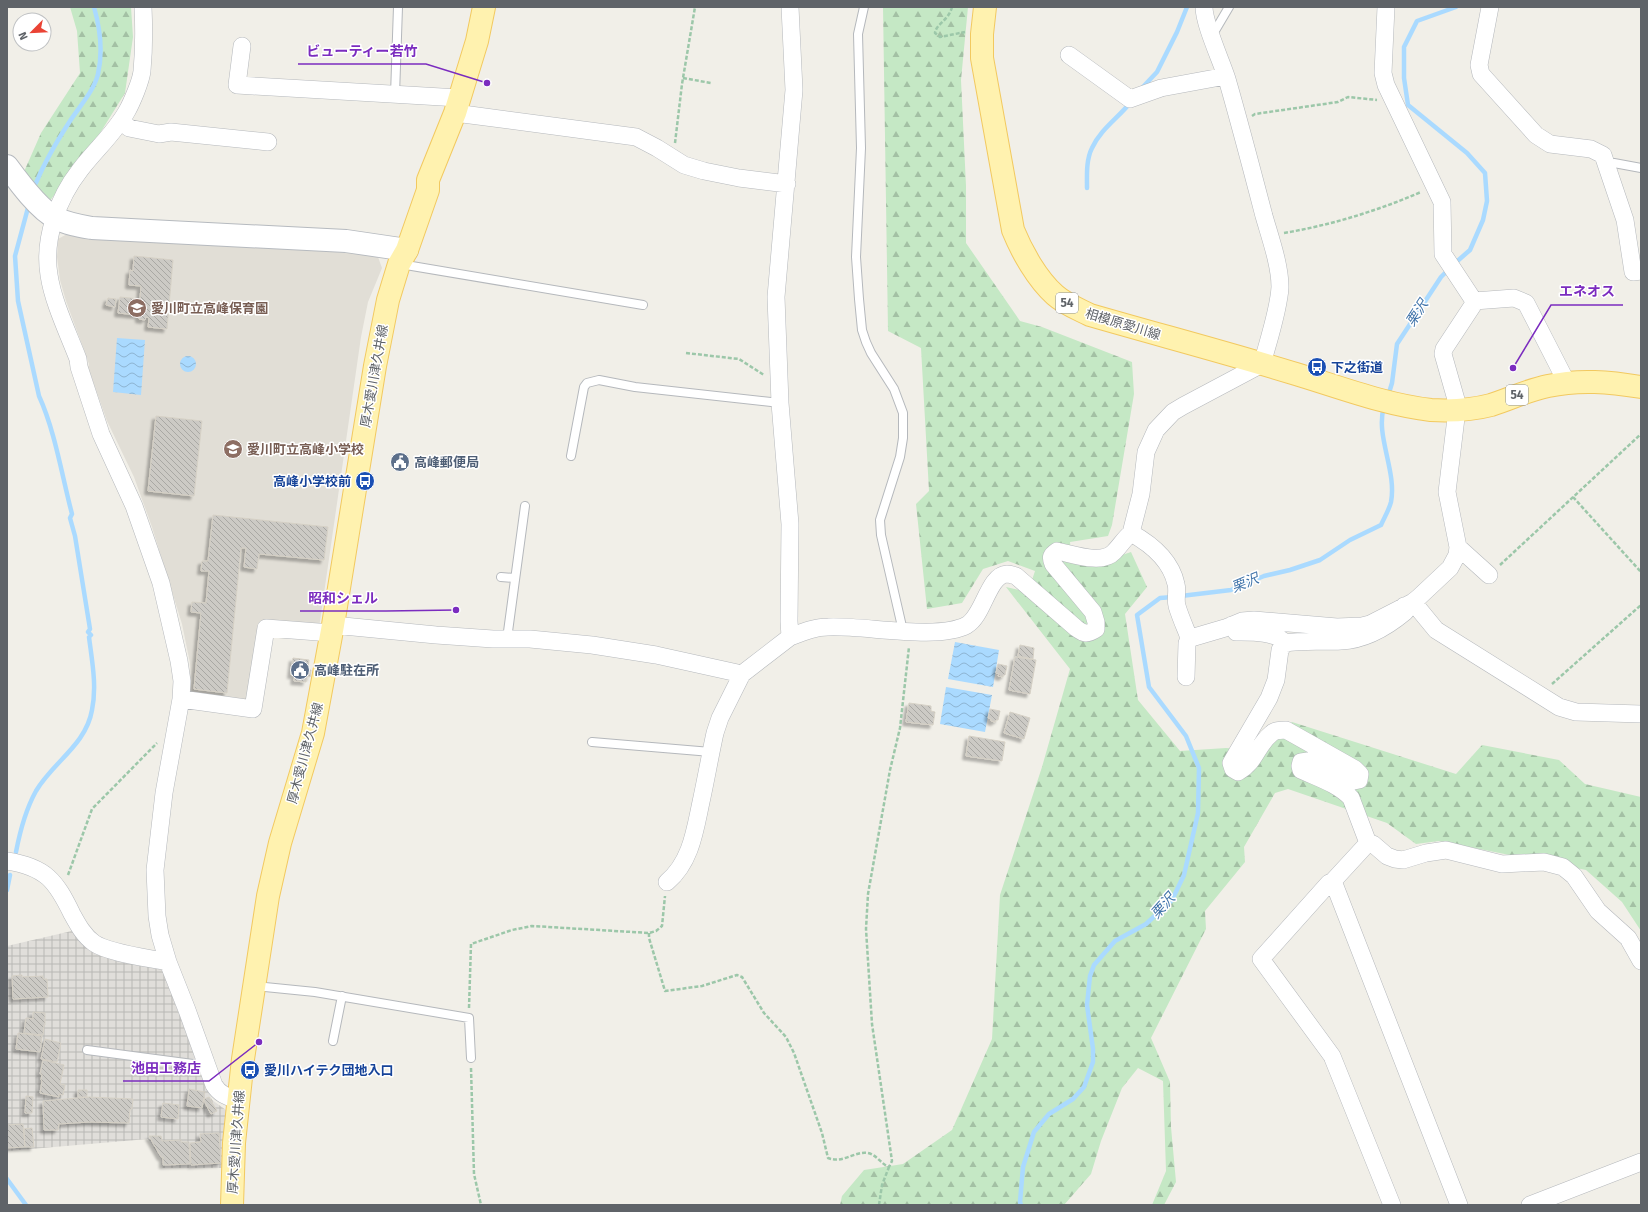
<svg xmlns="http://www.w3.org/2000/svg" width="1648" height="1212" viewBox="0 0 1648 1212" font-family="'Fira Sans','Noto Sans JP',sans-serif">
  <style>
    .industrial { fill: url(#industrial-grid) }
    .education { fill: #e1ded6 }
    .forest { fill: url(#forest-firs) }
    .water { fill: url(#water-waves) }
    .lines { fill: none; stroke-linecap: round; stroke-linejoin: round }
    .stream { stroke: #aadaff; stroke-width: 4.5 }
    .building { fill: url(#building-back-hatch); stroke: #d6d1c6; filter: url(#shadow) }
    .lane-casing { stroke: #b5b8bc; stroke-width: 10 }
    .street-casing { stroke: #b5b8bc; stroke-width: 18 }
    .secondary-casing { stroke: #b6babf; stroke-width: 24 }
    .primary-casing { stroke: #f2c960; stroke-width: 24 }
    .path { stroke: #9cc7a9; stroke-width: 2.5; stroke-dasharray: 4 2; stroke-linecap: butt }
    .lane { stroke: #fff; stroke-width: 8 }
    .street { stroke: #fff; stroke-width: 17 }
    .secondary { stroke: #fff; stroke-width: 22 }
    .primary { stroke: #fff2af; stroke-width: 22 }
    .labels { text-anchor: middle; dominant-baseline: central; stroke-width: 3; stroke-linejoin: round; paint-order: stroke }
    .shield { fill: #fff; stroke: #8f9295; stroke-width: 1 }
    .shield-label { font-size: 12px; font-weight: bold; fill: #5f6368 }
    .education-label { font-size: 13px; font-weight: bold; fill: #785e54; stroke: #fff; text-anchor: start }
    .street-label { font-size: 13px; fill: #5f6368; stroke: #fff }
    .transit-label { font-size: 13px; font-weight: bold; fill: #164399; stroke: #fff; text-anchor: start }
    .service-label { font-size: 13px; font-weight: bold; fill: #4e5e75; stroke: #fff; text-anchor: start }
    .water-label { font-size: 14px; font-style: italic; fill: #4174aa; stroke: #fff }
    .leader { fill: none; stroke: #7b2cbf; stroke-width: 1.5 }
    .callout-dot { fill: #7b2cbf; stroke: #fff; stroke-width: 1.5 }
    .callout-label { font-size: 14px; text-anchor: middle; font-weight: bold; fill: #7b2cbf; stroke: #fff; stroke-width: 3; stroke-linejoin: round; paint-order: stroke }
  </style>
  <defs>
    <pattern id="industrial-grid" width="8" height="8" patternUnits="userSpaceOnUse"><rect width="8" height="8" fill="#e0deda"/><path d="M0 4h8M4 0v8" fill="none" stroke="#b9b8b5"/></pattern>
    <pattern id="forest-firs" width="22" height="20" patternUnits="userSpaceOnUse"><rect width="22" height="20" fill="#c5e8c5"/><path d="M5 1l3.5 6h-7zM16 11l3.5 6h-7z" fill="#a3c0a4"/></pattern>
    <pattern id="water-waves" width="16" height="10" patternUnits="userSpaceOnUse"><rect width="16" height="10" fill="#aadaff"/><path d="M0 5q4-4 8 0t8 0" fill="none" stroke="#8eb4d2"/></pattern>
    <pattern id="building-back-hatch" width="6" height="6" patternUnits="userSpaceOnUse"><rect width="6" height="6" fill="#cccac5"/><path d="M-1 5l2 2M0 0l6 6M5-1l2 2" fill="none" stroke="#a9a8a4"/></pattern>
    <filter id="shadow"><feDropShadow dx="-3.5" dy="3.5" stdDeviation="1" flood-color="#0004"/></filter>
  </defs>
  <rect width="100%" height="100%" fill="#f1efe8"/>
  <path class="industrial" d="M76,930L165,966L205,1084L212,1100L226,1110L223,1168H162L161,1159L148,1139L7,1151V946Z"/>
  <path class="education" d="M69,233L364,254L378,257L382,268L368,302L361,337L319,628L261,621L250,699L245,704L193,697L190,690L191,684L190,663L182,624L152,527L134,477L107,421L88,367L89,364L66,301L60,280L57,257L58,239Z"/>
  <path class="forest" d="M70,7H131L133,37L125,93L97,138L46,206L23,174L41,133L80,73L77,31Z
    M883,7H968L961,80L966,186V243L1020,321L1042,327L1132,362L1134,394L1112,525L1108,536L1070,542L1072,560L1110,559L1131,552L1147,587L1125,614L1138,700L1180,751L1226,748L1254,750L1292,722L1456,774L1482,745L1559,760L1585,784L1641,797V931L1622,902L1586,870L1439,841L1416,844L1387,823L1288,789L1275,793L1244,847L1245,862L1205,911L1206,929L1151,1038L1170,1082L1171,1127L1176,1182L1164,1205H1152L1166,1171L1163,1081L1138,1068L1122,1088L1101,1141L1091,1174L1064,1205H840L842,1196L864,1170L903,1164L952,1130L992,1039L1000,895L1042,767L1070,669L1006,587L1028,592L1035,571L1008,561L983,569L962,603L927,609L916,504L929,491L921,348L888,331Z"/>
  <path class="water" d="M117,338L145,340L141,395L113,392Z
    M180 364a8 8 0 1 1 16 0a8 8 0 1 1-16 0Z
    M955,642L999,650L993,687L948,679Z
    M946,687L992,695L985,732L940,724Z"/>
  <g class="lines">
    <path class="stream" d="M1141,89L1157,72L1177,32L1187,7
      M36,183C45,161 57,141 70,121C79,107 94,91 98,74C103,52 100,28 94,7
      M1087,188C1087,175 1086,160 1092,148C1100,130 1118,118 1130,103
      M1454,264L1470,250L1483,220L1487,201L1485,173L1467,153L1408,105L1404,78V47L1417,21L1456,7
      M1388,396L1392,383L1397,344L1441,277L1449,269
      M1181,596L1231,590L1264,576L1290,570L1320,560L1350,540L1381,525C1384,518 1389,510 1391,502C1397,471 1375,435 1384,407
      M16,852C20,831 26,809 36,791C53,762 86,745 92,710C97,686 92,661 89,637L91,635L88,632L90,629L75,536L70,518L72,514C62,476 55,431 39,396L18,301L15,256L29,204
      M7,890L10,875
      M7,1179L26,1205
      M1021,1205L1020,1202L1023,1167L1034,1132L1049,1114L1073,1099L1084,1087L1093,1062V1049L1087,1005L1090,976L1094,965L1115,941L1146,924L1172,900L1184,875L1198,813L1199,768L1186,736L1149,687L1137,615L1160,598L1173,597"/>
  </g>
  <path class="building" d="M134,256L173,260L167,329L148,327L149,318L146,317L145,320L139,319V315L118,313L120,297L140,299L141,286L129,285L130,270L133,271Z
    M108,298L116,299L115,307L106,305Z
    M156,416L202,421L194,496L148,491Z
    M213,515L328,527L324,560L259,554L257,569L244,567L246,548H241L227,693L194,689L201,613L191,612L192,602L206,603L209,571H201L202,561H208Z
    M1020,645L1034,648L1033,659L1018,656Z
    M1015,657L1036,660L1030,694L1009,690Z
    M293,658L309,660L308,670H311L310,677L307,676L306,682L294,681L295,675H291Z
    M998,664L1007,666L1005,675H1003V677L998,676L999,674L996,673Z
    M909,703L931,706V711L935,712L933,725L906,722Z
    M990,709L1000,711L998,720H996L995,722L991,721V719L988,718Z
    M1010,712L1030,718L1024,739L1004,733Z
    M969,736L1005,742L1002,761L966,756Z
    M22,975V977L43,976V979H47L48,997L13,999L12,976Z
    M33,1012L45,1013V1025H44L43,1035L24,1033L26,1018L33,1019Z
    M18,1033L42,1036L40,1052L16,1049Z
    M45,1039L61,1043L57,1062L41,1059Z
    M43,1060L64,1065L60,1084L65,1085L63,1095L59,1094V1097L40,1093L42,1081L41,1080L42,1074H40Z
    M189,1089L205,1092L202,1108L187,1106Z
    M78,1090H87V1097H78Z
    M26,1096L33,1097L32,1113H25Z
    M89,1097L133,1099L132,1109H130L129,1123L89,1122L59,1124L58,1130H44L43,1101Z
    M209,1097L217,1111L211,1114L204,1101V1099Z
    M163,1103L179,1105L178,1119L161,1117Z
    M23,1124L25,1147L7,1148V1125Z
    M32,1128L34,1147H25L24,1129Z
    M219,1133L221,1163L191,1165L190,1143L201,1142L200,1134Z
    M149,1136H161L162,1141L181,1140V1142H189L190,1164L163,1165V1157H161Z"/>
  <g class="lines">
    <g class="lane-casing">
      <path id="lane" d="M864,7L858,34L861,148L856,257L859,299L862,330L866,342L871,353L894,389L903,413V438L900,457L880,520L881,535L903,631
        M1210,32L1216,29L1229,7
        M395,95L398,7
        M1607,165L1614,163L1641,168
        M400,264L643,305
        M571,456L584,387L587,383L599,380L635,387L780,403
        M501,577L515,578
        M507,639L525,506
        M592,742L711,752
        M255,986L315,992L469,1018L471,1058
        M333,1041L342,996
        M87,1050L208,1066"/>
    </g>
    <g class="street-casing">
      <path id="street" d="M143,7C144,28 144,50 142,71C141,81 132,102 127,111C114,134 96,149 80,170C58,198 43,239 49,275C53,302 68,333 78,359L79,367L101,434L134,506L161,583L179,661L182,681L181,699L164,793L155,870L157,916L160,935L168,962L187,1010L214,1085C220,1095 228,1097 239,1101
        M1386,7L1383,73L1386,85L1442,202L1443,254L1474,301
        M1490,7L1479,65L1481,74L1536,135L1550,144L1591,149L1603,155L1625,220L1633,272L1641,271
        M242,46L237,85L459,98
        M1069,55L1130,99L1161,88L1226,76
        M455,113L636,137L657,148L684,165L704,171L739,178L787,184
        M121,120L129,128L159,134L171,132L268,142
        M1458,547L1489,575
        M1413,602L1436,630L1559,707L1576,712L1641,714
        M333,625L436,635L493,639H530L592,645L656,655L742,674L790,637L789,621L790,524L780,403L776,297L794,90L790,7
        M1232,625L1236,632C1251,632 1275,631 1285,643
        M790,637C803,632 815,627 828,627C863,625 938,641 967,625C984,615 988,575 1007,574C1009,574 1013,575 1016,576L1076,628C1084,634 1087,635 1096,629V622L1093,612L1053,564C1050,557 1051,555 1057,551C1073,554 1102,565 1114,552C1120,546 1124,539 1131,533
        M1191,638L1188,635C1184,625 1180,616 1177,606C1175,599 1178,591 1176,584C1171,561 1151,544 1131,533L1141,494L1146,452L1156,430L1173,412L1183,406L1262,364C1268,342 1279,309 1280,287C1280,265 1270,237 1264,216C1252,170 1240,124 1227,79C1221,60 1204,24 1204,7
        M1186,677L1187,643L1191,638L1225,628L1242,621L1254,620L1337,627L1362,626L1370,624L1413,602L1418,598L1450,568L1457,555L1458,547L1447,492L1456,418L1459,410L1443,354L1444,349L1473,305L1474,301L1514,298L1526,303L1567,383
        M181,699L253,709L266,628L331,633
        M1368,843L1373,844L1387,856L1395,859L1403,860L1426,853L1446,850L1502,864L1544,862L1563,867L1574,876L1598,911L1628,938L1641,961
        M7,861C46,867 56,881 72,914C78,925 84,936 94,943C108,953 150,958 168,962
        M1333,881L1459,1205
        M667,882C691,862 695,830 701,802C706,779 710,756 715,733L720,718L742,674
        M1392,1205L1332,1056L1261,959L1329,883L1333,881L1368,843L1351,798C1338,784 1318,778 1301,770L1300,766L1301,762L1308,761L1354,781L1359,780L1360,774L1355,769L1286,730C1280,730 1275,730 1271,734C1257,745 1256,762 1238,772L1233,769L1231,763L1269,698L1276,680L1280,650L1285,643C1303,640 1322,642 1341,641C1364,640 1387,627 1405,612L1404,606
        M1530,1205L1641,1162"/>
    </g>
    <g class="secondary-casing">
      <path id="secondary" d="M7,166C18,181 39,210 56,218C67,224 80,226 92,228L346,241L407,250"/>
    </g>
    <g class="primary-casing">
      <path id="primary" d="M985,7L982,34V58L1013,230C1022,252 1037,279 1055,295C1065,304 1078,309 1090,315C1159,335 1228,353 1296,374C1339,387 1386,405 1431,410C1450,411 1472,410 1491,405C1510,399 1528,390 1548,386C1580,379 1610,382 1641,387
        M232,1205L234,1143L243,1059L268,896L280,843L313,733L333,625L375,366L388,300L399,264L407,250L428,190V180L455,113L477,41L484,7"/>
    </g>
    <path class="path" d="M952,7C949,20 936,24 935,33L940,37L965,32
      M683,78L711,83
      M1252,116L1255,114L1338,102L1348,97L1377,100
      M675,143L682,84L695,7
      M1284,233C1331,225 1377,211 1421,192
      M686,353L739,359L764,375
      M1573,497L1641,572
      M1500,565L1641,434
      M1552,684L1641,605
      M68,875L92,809L157,743
      M649,933V938L665,991L702,986L737,975L742,977L764,1013L786,1037L794,1053L822,1133L828,1158C843,1164 854,1151 868,1153C877,1155 881,1164 889,1167L892,1161L872,1024L866,929L868,894L890,770L900,728L909,647
      M469,1008L471,944L512,930L532,926L649,933L656,931L662,926L665,896
      M471,1068L474,1174L481,1205
      M879,1205L882,1185L889,1167"/>
    <use href="#lane" class="lane"/>
    <use href="#street" class="street"/>
    <use href="#secondary" class="secondary"/>
    <use href="#primary" class="primary"/>
  </g>
  <defs>
    <g id="school-disc" transform="scale(1)"><circle r="9.5" fill="#8d6e63" stroke="#fff"/><path d="M0-5L7-2L0 1L-7-2ZM-4 1L0 2.5L4 1V4Q0 6-4 4Z" fill="#fff"/></g>
    <g id="bus-disc" transform="scale(1)"><circle r="9.5" fill="#1a4fb4" stroke="#fff"/><path d="M-5-6H5V4H4V6H2V4H-2V6H-4V4H-5ZM-3.5-4V0h7V-4ZM-3.5 1.2v1.5H-2V1.2ZM2 1.2v1.5H3.5V1.2Z" fill="#fff"/></g>
    <g id="civic-disc" transform="scale(1)"><circle r="9.5" fill="#5c6f8a" stroke="#fff"/><path d="M-.6-6.5H3V-4.5H.6V-3L4-1V1h2V6H-6V1h2V-1L-.6-3ZM-1.2 2.5V6h2.4V2.5Z" fill="#fff"/></g>
  </defs>
  <g fill-rule="evenodd">
    <use href="#school-disc" x="137" y="308"/>
    <use href="#bus-disc" x="1317" y="367"/>
    <use href="#school-disc" x="233" y="449"/>
    <use href="#civic-disc" x="400" y="462"/>
    <use href="#bus-disc" x="365" y="481"/>
    <use href="#civic-disc" x="300" y="670"/>
    <use href="#bus-disc" x="250" y="1070"/>
  </g>
  <g class="labels">
    <g class="shield">
      <rect x="1056" y="293" width="22" height="20" rx="3"/>
      <rect x="1506" y="385" width="22" height="20" rx="3"/>
    </g>
    <g class="shield-label">
      <text x="1067" y="303">54</text>
      <text x="1517" y="395">54</text>
    </g>
    <g class="education-label">
      <text x="151" y="308">愛川町立高峰保育園</text>
      <text x="247" y="449">愛川町立高峰小学校</text>
    </g>
    <g class="street-label">
      <text transform="translate(1123 324) rotate(17)">相模原愛川線</text>
      <text transform="translate(374 376) rotate(-80)">厚木愛川津久井線</text>
      <text transform="translate(305 753) rotate(-75)">厚木愛川津久井線</text>
      <text transform="translate(236 1142) rotate(-86)">厚木愛川津久井線</text>
    </g>
    <g class="transit-label">
      <text x="1331" y="367">下之街道</text>
      <text x="351" y="481" text-anchor="end">高峰小学校前</text>
      <text x="264" y="1070">愛川ハイテク団地入口</text>
    </g>
    <g class="service-label">
      <text x="414" y="462">高峰郵便局</text>
      <text x="314" y="670">高峰駐在所</text>
    </g>
    <g class="water-label">
      <text transform="translate(1417 313) rotate(-57)">栗沢</text>
      <text transform="translate(1245 583) rotate(-22)">栗沢</text>
      <text transform="translate(1163 906) rotate(-48)">栗沢</text>
    </g>
  </g>
  <path class="leader" d="M487 83L426 64H298M1513 368L1551 305H1623M456 610L386 611H300M259 1042L209 1081H123"/>
  <g class="callout-dot">
    <circle cx="487" cy="83" r="4"/>
    <circle cx="1513" cy="368" r="4"/>
    <circle cx="456" cy="610" r="4"/>
    <circle cx="259" cy="1042" r="4"/>
  </g>
  <g class="callout-label">
    <text x="362" y="56">ビューティー若竹</text>
    <text x="1587" y="296">エネオス</text>
    <text x="343" y="603">昭和シェル</text>
    <text x="166" y="1073">池田工務店</text>
  </g>
  <rect width="1648" height="1212" fill="none" stroke="#5f6368" stroke-width="16"/>
  <g transform="translate(32 32) rotate(246)"><circle r="19" fill="#ffffff" stroke="#bfc1c3"/>
  <path d="M0-3L7 15L0 10L-7 15Z" fill="#ea4335"/>
  <text y="-6" font-size="11" font-weight="bold" text-anchor="middle" fill="#5f6368">N</text>
  </g>
</svg>
